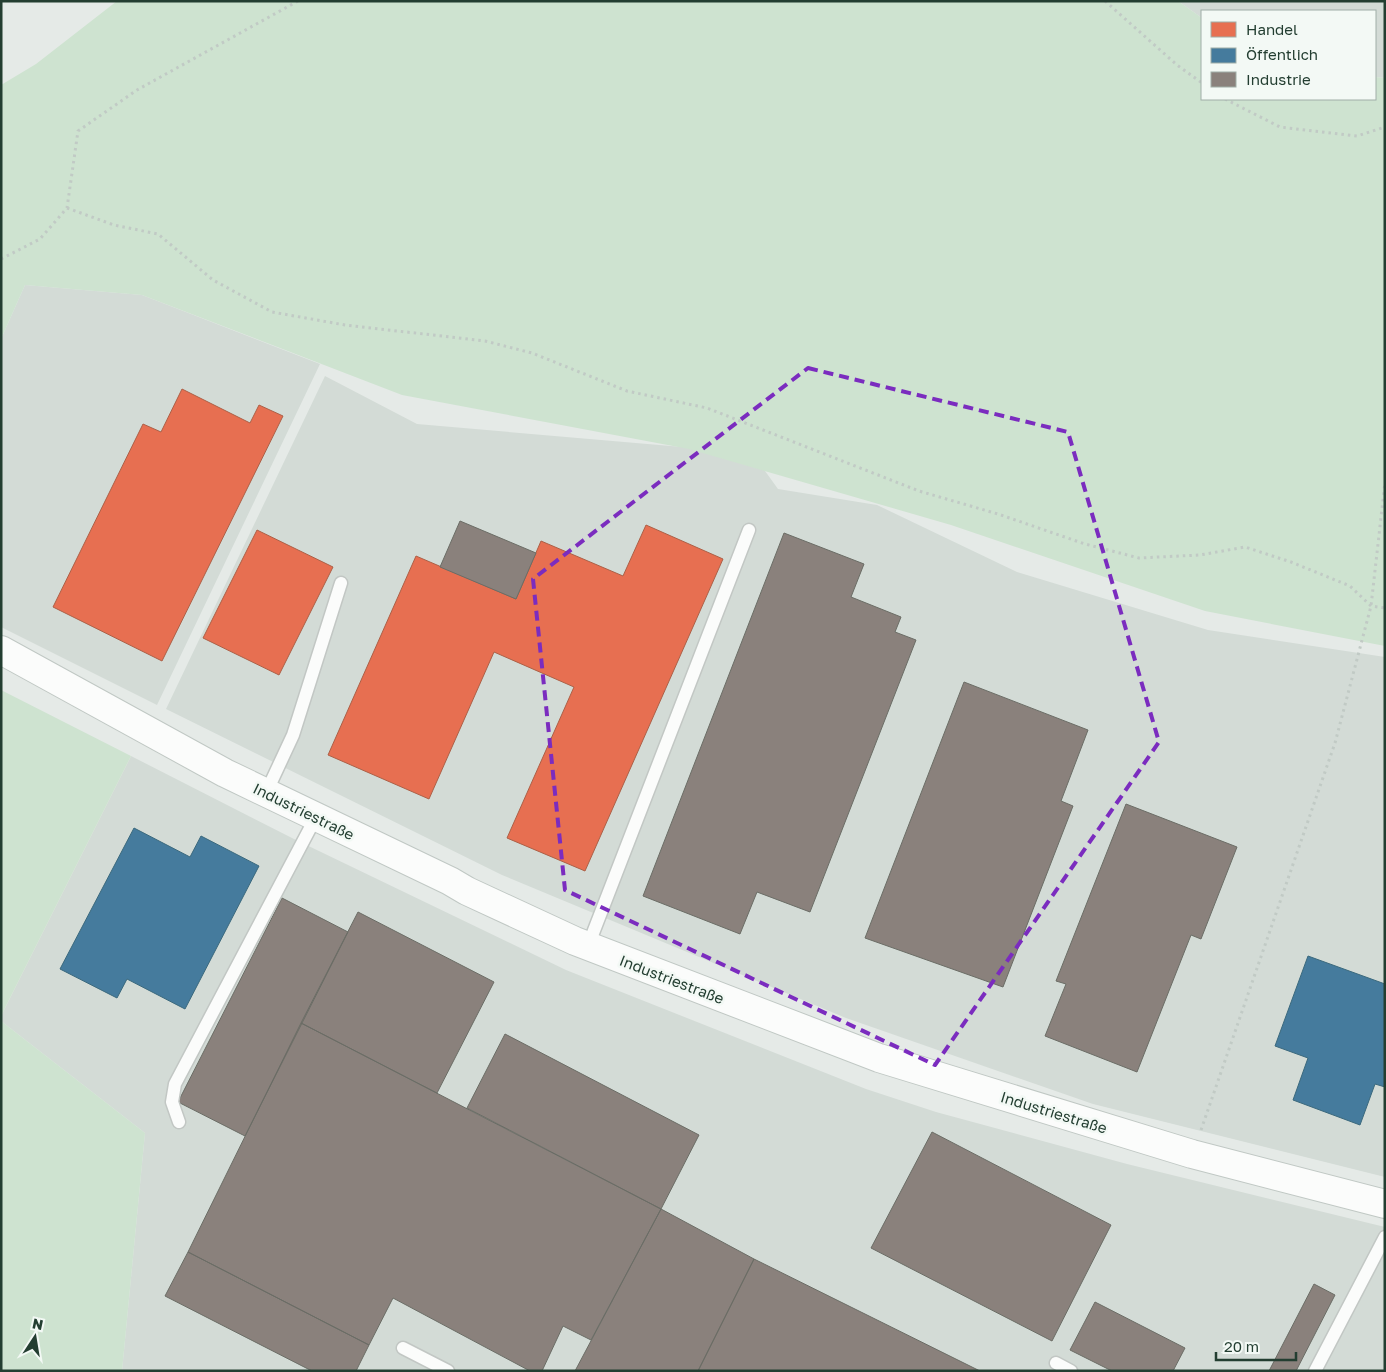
<svg xmlns="http://www.w3.org/2000/svg" width="1386" height="1372" viewBox="0 0 1386 1372" font-family="'Golos Text',sans-serif">
  <style>
    .built { fill: #d3dbd6 }
    .green { fill: #cee3d0 }
    .shops { fill: #e76f51; stroke: #ac6047 }
    .public { fill: #457b9d; stroke: #3b697d }
    .industry { fill: #8a817c; stroke: #6b6d66 }
    .lines { fill: none; stroke-linecap: round; stroke-linejoin: round }
    .service-casing { stroke: #c2c7c4; stroke-width: 15 }
    .secondary-casing { stroke: #c0c8c4; stroke-width: 30 }
    .path { stroke: #c1cac5; stroke-width: 3; stroke-dasharray: 2.5 4; stroke-linecap: butt }
    .service { stroke: #fbfcfb; stroke-width: 12 }
    .secondary { stroke: #fbfcfb; stroke-width: 28 }
    .marked { fill: none; stroke: #7b2cbf; stroke-width: 4; stroke-dasharray: 10 6; stroke-linejoin: round }
    .labels { text-anchor: middle; dominant-baseline: central; stroke-width: 5; stroke-linejoin: round; paint-order: stroke }
    .street-label { font-size: 15px; fill: #233e31; stroke: #f3f9f5 }
  </style>
  <rect width="100%" height="100%" fill="#e5eae7"/>
  <path class="built" d="M1178,1H1385V78L1375,77V11H1202V18Z
    M25,285L142,295L320,364L157,705L1,627V339Z
    M325,376L417,424L752,453L778,489L877,505L1017,572L1208,630L1385,657V1177L1093,1104L846,1018L502,875L166,709Z
    M131,756L294,839L566,970L866,1089L936,1112L1127,1164L1385,1227V1371H122L145,1133L1,1021V1016Z"/>
  <path class="green" d="M117,1H1178L1202,18V99H1375V77L1385,78V646L1205,611L951,525L689,449L402,395L142,295L25,285L1,339V85L36,64Z
    M1,690L131,756L1,1016Z
    M1,1021L145,1133L122,1371H1Z"/>
  <path class="shops" d="M182,389L250,423L259,405L283,416L162,661L53,607L143,424L161,432Z
    M646,525L723,559L585,871L507,838L574,687L494,652L429,799L328,755L416,556L516,599L541,541L623,576Z
    M257,530L333,567L279,675L203,638Z"/>
  <path class="public" d="M134,828L190,857L201,836L259,866L185,1009L127,979L117,998L60,969Z
    M1308,956L1385,984V1087L1375,1084L1360,1125L1293,1100L1308,1058L1275,1046Z"/>
  <path class="industry" d="M460,521L536,553L516,599L440,567Z
    M784,533L864,564L851,597L901,617L895,632L916,640L810,912L757,892L740,934L643,896Z
    M964,682L1088,730L1061,801L1073,806L1003,987L865,938Z
    M1126,804L1237,847L1201,939L1191,935L1137,1072L1045,1036L1066,984L1056,981Z
    M282,898L348,932L245,1136L178,1102Z
    M358,912L494,982L437,1093L301,1023Z
    M301,1023L661,1209L591,1340L563,1326L542,1371H530L393,1298L369,1345L188,1252Z
    M505,1034L699,1135L661,1209L467,1108Z
    M932,1132L1111,1225L1052,1341L871,1248Z
    M661,1209L754,1259L698,1371H575Z
    M188,1252L369,1345L356,1371H312L165,1296Z
    M754,1259L980,1371H698Z
    M1314,1284L1335,1295L1296,1371H1269Z
    M1095,1302L1185,1348L1173,1371H1112L1070,1350Z"/>
  <g class="lines">
    <g class="service-casing">
      <path id="service" d="M266,793L293,735L341,583
        M588,946L749,530
        M179,1122L172,1102L175,1084L316,817
        M403,1348L448,1371
        M1056,1363L1071,1371
        M1315,1371L1385,1237"/>
    </g>
    <g class="secondary-casing">
      <path id="secondary" d="M1,650L225,773L450,881L467,891L575,941L879,1058L1192,1154L1385,1204"/>
    </g>
    <path class="path" d="M1105,1L1177,65L1202,83
      M1225,99L1280,127L1357,136L1385,127
      M67,208L114,225L158,234L213,280L272,312L345,325L485,341L532,353L627,391L707,408L919,491L998,514L1085,544L1139,558L1200,555L1245,547L1291,562L1350,586L1371,606L1385,608
      M1,259L40,239L67,208L78,131L137,90L298,1
      M1201,1130L1335,743L1371,606L1385,482"/>
    <use href="#service" class="service"/>
    <use href="#secondary" class="secondary"/>
  </g>
  <path class="marked" d="M808,368L1068,432L1159,742L935,1065L565,890L533,579Z"/>
  <g class="labels">
    <g class="street-label">
      <text transform="translate(304 811) rotate(26)">Industriestraße</text>
      <text transform="translate(672 979) rotate(21)">Industriestraße</text>
      <text transform="translate(1054 1112) rotate(17)">Industriestraße</text>
    </g>
  </g>
  <rect width="1386" height="1372" fill="none" stroke="#233e31" stroke-width="5"/>
  <rect x="1201" y="10" width="175" height="90" fill="#f3f9f5" stroke="#a0aea7"/>
  <rect x="1211" y="22" width="25" height="15" fill="#e76f51" stroke="#a0aea7"/>
  <text x="1246" y="35" font-size="15" fill="#233e31">Handel</text>
  <rect x="1211" y="48" width="25" height="15" fill="#457b9d" stroke="#a0aea7"/>
  <text x="1246" y="60" font-size="15" fill="#233e31">Öffentlich</text>
  <rect x="1211" y="72" width="25" height="15" fill="#8a817c" stroke="#a0aea7"/>
  <text x="1246" y="85" font-size="15" fill="#233e31">Industrie</text>
  <g transform="translate(35 1337) rotate(12)" stroke="#f3f9f5" stroke-width="4" paint-order="stroke">
  <path d="M0-4L9 19L0 12L-9 19Z" fill="#233e31"/>
  <text y="-8" font-size="14" font-weight="bold" text-anchor="middle" fill="#233e31">N</text>
  </g>
  <path d="M1216 1352v8h80v-8" fill="none" stroke="#233e31" stroke-width="2.5"/>
  <text x="1224" y="1352" font-size="15" fill="#233e31" stroke="#f3f9f5" stroke-width="4" paint-order="stroke">20 m</text>
</svg>
